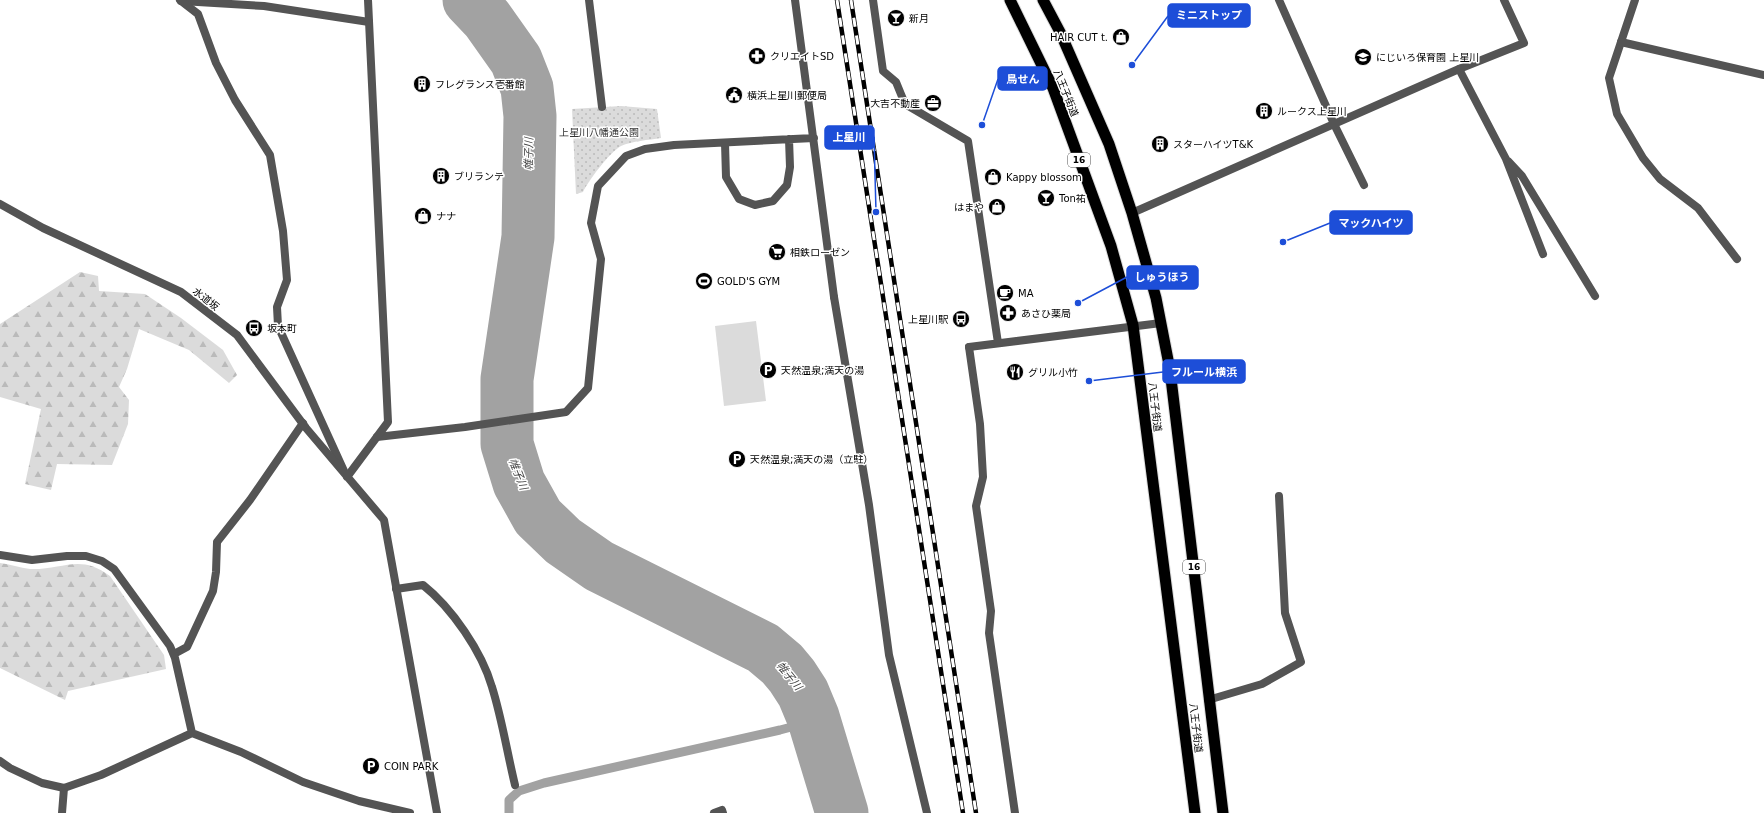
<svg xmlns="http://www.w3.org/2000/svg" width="1764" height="813" viewBox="0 0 1764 813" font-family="'DejaVu Sans','Noto Sans JP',sans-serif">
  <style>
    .grass { fill: #dbdbdb }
    .forest { fill: url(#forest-firs) }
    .park { fill: url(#park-dots) }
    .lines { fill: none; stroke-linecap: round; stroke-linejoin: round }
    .stream { stroke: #a2a2a2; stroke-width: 9 }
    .river { stroke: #a2a2a2; stroke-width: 53 }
    .trunk-casing { stroke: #dbdbdb; stroke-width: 13 }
    .service { stroke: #545454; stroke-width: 8 }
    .minor { stroke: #545454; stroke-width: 8 }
    .tertiary { stroke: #545454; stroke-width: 8 }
    .trunk { stroke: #000; stroke-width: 11 }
    .rail-casing { stroke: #000; stroke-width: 4.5 }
    .rail { stroke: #fff; stroke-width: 3; stroke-dasharray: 9; stroke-linecap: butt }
    .labels { text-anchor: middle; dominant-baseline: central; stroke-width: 3; stroke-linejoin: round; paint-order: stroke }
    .shield { fill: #fff; stroke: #4c4c4c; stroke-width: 1 }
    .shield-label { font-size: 9px; font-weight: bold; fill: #000 }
    .poi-label { font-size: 10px; fill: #000; stroke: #fff; text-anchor: start }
    .street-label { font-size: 10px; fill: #000; stroke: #fff }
    .park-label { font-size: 10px; fill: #323232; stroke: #fff }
    .water-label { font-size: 11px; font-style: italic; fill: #434343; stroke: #fff }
    .leader { fill: none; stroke: #1d4ed8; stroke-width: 1.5 }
    .callout-dot { fill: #1d4ed8; stroke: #fff; stroke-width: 1.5 }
    .callout { fill: #1d4ed8; stroke: #1d4ed8; stroke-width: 1.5 }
    .callout-label { font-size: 11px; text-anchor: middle; font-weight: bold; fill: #fff }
  </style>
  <defs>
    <pattern id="forest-firs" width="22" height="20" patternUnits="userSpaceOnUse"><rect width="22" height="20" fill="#dbdbdb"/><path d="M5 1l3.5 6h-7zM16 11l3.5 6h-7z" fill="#bababa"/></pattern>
    <pattern id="park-dots" width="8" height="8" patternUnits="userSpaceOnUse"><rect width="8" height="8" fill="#dbdbdb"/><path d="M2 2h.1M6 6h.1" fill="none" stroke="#bababa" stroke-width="1.8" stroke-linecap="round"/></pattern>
  </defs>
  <rect width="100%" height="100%" fill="#fff"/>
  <path class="grass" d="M756,321L766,401L724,406L715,326Z"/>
  <path class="forest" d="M80,272L98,276L99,291L145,294L181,318L223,350L237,375L229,383L189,350L139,329L127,369L119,387L129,400L128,424L112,465L57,464L51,490L25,484L41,409L0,397V324Z
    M0,563C10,564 20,568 30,569C63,570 80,553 110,576L164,655L166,669L68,691L65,700L0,668Z"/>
  <path class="park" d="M621,106L657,109L661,138C649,140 632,141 621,146C609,153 589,180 583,192L576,194L572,109Z"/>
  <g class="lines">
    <path class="stream" d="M509,813V800L519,791L544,783L780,730L814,721"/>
    <path class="river" d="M469,0L487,19L516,60L527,88L530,116L528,237L507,379V444L519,483L538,517L563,541L599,566L763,648L782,664L792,676L803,693L813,717L842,813"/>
    <g class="trunk-casing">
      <path id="trunk" d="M1010,0L1053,88L1111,246L1133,325L1195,813
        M1043,0L1060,32L1109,144L1132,213L1156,298L1170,370L1223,813"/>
    </g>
    <path class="service" d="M589,0L602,107
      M1635,0L1609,78L1617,114L1643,158L1660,179L1698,208L1737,259
      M181,1L264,6L369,22
      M1459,69L1506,159L1543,254
      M1508,161L1522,176L1595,296
      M834,297L869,505L889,655L927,813
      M969,347L980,424L983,477L976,506L991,611L989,633L1015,813
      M174,654L187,647L213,591L216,572L217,542L250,500L303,423
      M62,813L64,788
      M714,813L722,810L723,813"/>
    <path class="minor" d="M180,0L198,14L216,63L235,100L270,155L283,231L287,280L277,307L278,326L344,471
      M795,0L834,297
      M873,0L883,71L896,82L905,104L968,141L998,343
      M1279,0L1334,124L1364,185
      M1621,42L1764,75
      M725,143L726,177L739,199L755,205L773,201L787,185L790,167L789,139
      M1132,213L1459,69L1524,43L1504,0
      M969,347L1161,323
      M377,437L465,427L566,412L588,388L601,259L591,223L598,186L626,156L645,149L674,145L814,138
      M0,555L32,560L67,556H86L102,561L114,569L170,646L175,658L192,733
      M396,589L423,585C452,608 482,652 492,687C502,719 507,752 515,785
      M1208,700L1262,684L1301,662L1285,613L1279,496
      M0,761L10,768L42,783L64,788L101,775L192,733L241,752L303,782L359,801L410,813"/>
    <path class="tertiary" d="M0,204L43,228L181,292L237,335L306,428L384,520L437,813
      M347,477L388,422L368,0"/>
    <use href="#trunk" class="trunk"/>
    <g class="rail-casing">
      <path id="rail" d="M837,0L963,813
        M851,0L976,813"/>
    </g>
    <use href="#rail" class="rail"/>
  </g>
  <defs>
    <g id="bar-disc" transform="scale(0.9)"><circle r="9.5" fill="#000" stroke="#fff"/><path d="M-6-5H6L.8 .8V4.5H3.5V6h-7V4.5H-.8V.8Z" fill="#fff"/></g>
    <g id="shop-disc" transform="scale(0.9)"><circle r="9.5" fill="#000" stroke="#fff"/><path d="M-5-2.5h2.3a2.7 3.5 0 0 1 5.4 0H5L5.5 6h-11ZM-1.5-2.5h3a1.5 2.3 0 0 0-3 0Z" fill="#fff"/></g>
    <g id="pharmacy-disc" transform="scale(0.9)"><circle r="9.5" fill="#000" stroke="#fff"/><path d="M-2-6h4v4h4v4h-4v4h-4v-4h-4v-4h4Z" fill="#fff"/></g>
    <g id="school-disc" transform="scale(0.9)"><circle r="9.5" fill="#000" stroke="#fff"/><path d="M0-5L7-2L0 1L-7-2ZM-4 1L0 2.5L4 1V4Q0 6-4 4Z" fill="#fff"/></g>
    <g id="building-disc" transform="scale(0.9)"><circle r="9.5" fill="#000" stroke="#fff"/><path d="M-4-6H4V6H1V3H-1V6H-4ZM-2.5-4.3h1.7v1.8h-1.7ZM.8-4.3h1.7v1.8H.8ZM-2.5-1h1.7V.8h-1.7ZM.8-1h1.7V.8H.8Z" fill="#fff"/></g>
    <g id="civic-disc" transform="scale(0.9)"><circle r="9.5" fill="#000" stroke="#fff"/><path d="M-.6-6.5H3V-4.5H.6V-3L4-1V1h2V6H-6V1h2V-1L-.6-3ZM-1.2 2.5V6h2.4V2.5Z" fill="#fff"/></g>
    <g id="office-disc" transform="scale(0.9)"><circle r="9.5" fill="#000" stroke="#fff"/><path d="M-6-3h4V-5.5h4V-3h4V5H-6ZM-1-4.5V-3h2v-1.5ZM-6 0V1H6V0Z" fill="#fff"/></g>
    <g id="supermarket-disc" transform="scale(0.9)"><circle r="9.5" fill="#000" stroke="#fff"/><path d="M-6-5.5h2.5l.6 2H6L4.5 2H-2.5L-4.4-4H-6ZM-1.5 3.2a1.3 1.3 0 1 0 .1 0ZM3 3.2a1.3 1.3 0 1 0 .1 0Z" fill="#fff"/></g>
    <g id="stadium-disc" transform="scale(0.9)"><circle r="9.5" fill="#000" stroke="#fff"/><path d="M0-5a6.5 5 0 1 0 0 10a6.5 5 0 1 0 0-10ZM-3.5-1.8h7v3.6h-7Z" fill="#fff"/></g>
    <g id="cafe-disc" transform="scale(0.9)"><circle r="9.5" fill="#000" stroke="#fff"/><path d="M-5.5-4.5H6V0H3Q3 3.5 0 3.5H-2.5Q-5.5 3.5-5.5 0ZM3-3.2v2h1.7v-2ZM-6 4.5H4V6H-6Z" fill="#fff"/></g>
    <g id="bus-disc" transform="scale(0.9)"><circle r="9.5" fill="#000" stroke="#fff"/><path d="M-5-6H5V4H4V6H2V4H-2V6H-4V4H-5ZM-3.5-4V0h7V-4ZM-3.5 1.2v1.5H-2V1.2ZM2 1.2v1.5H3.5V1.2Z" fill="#fff"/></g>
    <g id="parking-disc" transform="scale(0.9)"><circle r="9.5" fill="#000" stroke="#fff"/><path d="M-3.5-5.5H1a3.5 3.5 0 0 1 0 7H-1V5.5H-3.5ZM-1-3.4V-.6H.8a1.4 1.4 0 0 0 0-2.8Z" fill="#fff"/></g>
    <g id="restaurant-disc" transform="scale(0.9)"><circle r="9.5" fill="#000" stroke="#fff"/><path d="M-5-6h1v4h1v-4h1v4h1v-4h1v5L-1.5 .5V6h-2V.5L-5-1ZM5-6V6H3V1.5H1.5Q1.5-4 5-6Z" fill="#fff"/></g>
  </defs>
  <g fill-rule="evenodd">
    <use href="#bar-disc" x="896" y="18"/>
    <use href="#shop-disc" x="1121" y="37"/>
    <use href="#pharmacy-disc" x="757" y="56"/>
    <use href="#school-disc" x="1363" y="57"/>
    <use href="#building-disc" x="422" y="84"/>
    <use href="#civic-disc" x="734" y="95"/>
    <use href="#office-disc" x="933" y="103"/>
    <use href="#building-disc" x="1264" y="111"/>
    <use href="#building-disc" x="1160" y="144"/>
    <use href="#building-disc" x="441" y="176"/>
    <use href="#shop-disc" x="993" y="177"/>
    <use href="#bar-disc" x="1046" y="198"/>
    <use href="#shop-disc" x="997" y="207"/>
    <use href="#shop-disc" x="423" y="216"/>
    <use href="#supermarket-disc" x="777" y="252"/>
    <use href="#stadium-disc" x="704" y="281"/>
    <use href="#cafe-disc" x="1005" y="293"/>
    <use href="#pharmacy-disc" x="1008" y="313"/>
    <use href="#bus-disc" x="961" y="319"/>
    <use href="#bus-disc" x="254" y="328"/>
    <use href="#parking-disc" x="768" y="370"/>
    <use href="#restaurant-disc" x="1015" y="372"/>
    <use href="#parking-disc" x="737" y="459"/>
    <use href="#parking-disc" x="371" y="766"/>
  </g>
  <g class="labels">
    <g class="shield">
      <rect x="1068" y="153" width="22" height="14" rx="3"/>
      <rect x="1183" y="560" width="22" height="14" rx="3"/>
    </g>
    <g class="shield-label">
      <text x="1079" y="160">16</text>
      <text x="1194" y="567">16</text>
    </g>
    <g class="poi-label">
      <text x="909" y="18">新月</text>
      <text x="1108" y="37" text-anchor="end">HAIR CUT t.</text>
      <text x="770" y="56">クリエイトSD</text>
      <text x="1376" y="57">にじいろ保育園 上星川</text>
      <text x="435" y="84">フレグランス壱番館</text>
      <text x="747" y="95">横浜上星川郵便局</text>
      <text x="920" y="103" text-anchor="end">大吉不動産</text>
      <text x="1277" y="111">ルークス上星川</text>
      <text x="1173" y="144">スターハイツT&amp;K</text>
      <text x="454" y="176">ブリランテ</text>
      <text x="1006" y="177">Kappy blossom</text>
      <text x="1059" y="198">Ton祐</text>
      <text x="984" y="207" text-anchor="end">はまや</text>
      <text x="436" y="216">ナナ</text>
      <text x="790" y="252">相鉄ローゼン</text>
      <text x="717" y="281">GOLD'S GYM</text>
      <text x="1018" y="293">MA</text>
      <text x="1021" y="313">あさひ薬局</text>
      <text x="948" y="319" text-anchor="end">上星川駅</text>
      <text x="267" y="328">坂本町</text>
      <text x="781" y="370">天然温泉;満天の湯</text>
      <text x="1028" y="372">グリル小竹</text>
      <text x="750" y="459">天然温泉;満天の湯（立駐）</text>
      <text x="384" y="766">COIN PARK</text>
    </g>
    <g class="street-label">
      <text transform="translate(1066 93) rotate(68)">八王子街道</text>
      <text transform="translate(206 299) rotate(38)">水道坂</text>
      <text transform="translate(1155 407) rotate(83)">八王子街道</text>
      <text transform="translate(1196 728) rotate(83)">八王子街道</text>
    </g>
    <g class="park-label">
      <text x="599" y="132">上星川八幡通公園</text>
    </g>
    <g class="water-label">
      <text transform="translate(529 154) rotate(-89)">帷子川</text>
      <text transform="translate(518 474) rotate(68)">帷子川</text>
      <text transform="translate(789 676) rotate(51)">帷子川</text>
    </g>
  </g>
  <path class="leader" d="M1132 65L1168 16M982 125L998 79M876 212L874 137M1283 242L1330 223M1078 303L1127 277M1089 381L1163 372"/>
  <g class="callout-dot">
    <circle cx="1132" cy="65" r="4"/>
    <circle cx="982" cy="125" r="4"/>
    <circle cx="876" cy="212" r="4"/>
    <circle cx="1283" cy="242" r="4"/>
    <circle cx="1078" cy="303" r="4"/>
    <circle cx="1089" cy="381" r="4"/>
  </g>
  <g class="callout">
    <rect x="1168" y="4" width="82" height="23" rx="4"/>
    <rect x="998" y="67" width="49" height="23" rx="4"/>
    <rect x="825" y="126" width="49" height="23" rx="4"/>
    <rect x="1330" y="211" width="82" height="23" rx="4"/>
    <rect x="1127" y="266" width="71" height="23" rx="4"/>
    <rect x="1163" y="360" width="82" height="23" rx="4"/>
  </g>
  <g class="callout-label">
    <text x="1209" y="19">ミニストップ</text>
    <text x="1023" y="83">鳥せん</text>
    <text x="849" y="141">上星川</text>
    <text x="1371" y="227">マックハイツ</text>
    <text x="1162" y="281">しゅうほう</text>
    <text x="1204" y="376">フルール横浜</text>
  </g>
</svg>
